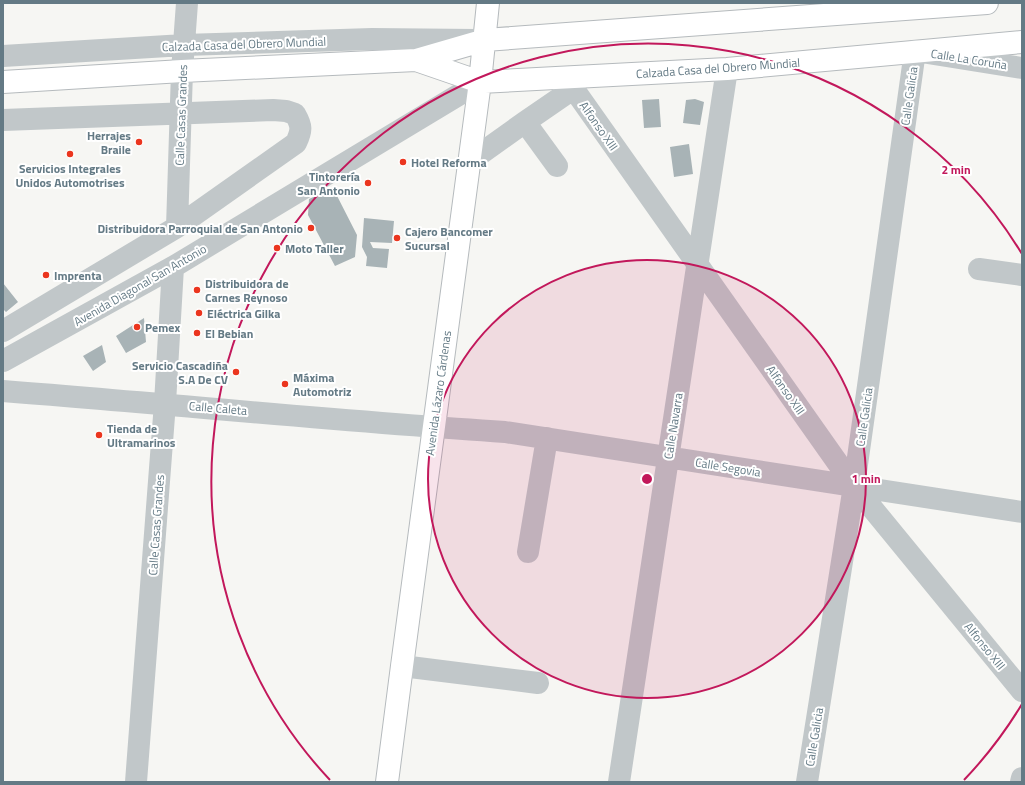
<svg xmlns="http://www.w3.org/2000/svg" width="1025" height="785" viewBox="0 0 1025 785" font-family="'Titillium Web',sans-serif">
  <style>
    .building { fill: #a8b3b6 }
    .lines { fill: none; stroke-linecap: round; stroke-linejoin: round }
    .major-casing { stroke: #b5babd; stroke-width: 24 }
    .minor { stroke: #c1c7c9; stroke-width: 22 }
    .major { stroke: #fff; stroke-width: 22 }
    .ring { fill: none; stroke: #c2185b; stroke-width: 2 }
    .poi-dot { fill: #eb351e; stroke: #fff; stroke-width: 1.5 }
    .labels { text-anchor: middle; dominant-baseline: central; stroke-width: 4; stroke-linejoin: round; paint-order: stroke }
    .street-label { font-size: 12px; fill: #647a85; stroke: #fff }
    .poi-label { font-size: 12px; font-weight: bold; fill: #647a85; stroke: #fff; text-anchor: start }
    .centre { fill: #c2185b; stroke: #fff; stroke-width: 2 }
    .ring-label { font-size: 12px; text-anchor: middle; font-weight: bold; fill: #c2185b; stroke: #fff; stroke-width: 4; stroke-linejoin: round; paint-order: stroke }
  </style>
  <rect width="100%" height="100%" fill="#f6f6f3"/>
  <path class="building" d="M659,99L661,127L644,128L642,100Z
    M695,99L704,102L700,125L683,123L686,100Z
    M689,144L693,174L674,177L670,147Z
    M333,188L357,235L355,257L335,266L308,215L309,199Z
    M364,218L394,221L392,243L370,242L373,248L389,249L387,268L366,266L367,257L362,247Z
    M3,283L18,302L6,312L3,309Z
    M144,318L146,342L126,353L116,336Z
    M102,345L106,362L93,371L83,356Z"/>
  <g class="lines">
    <g class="major-casing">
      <path id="major" d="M416,60L480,82L727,69L1022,42
        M3,82L182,71L416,60L485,40L987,3
        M387,782L402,666L480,82L488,3"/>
    </g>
    <path class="minor" d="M3,56L184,45L372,39L476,40
      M566,78L854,486L1022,691
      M3,120L273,110L286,111L295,114C302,126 302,130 296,143L177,227L3,331
      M525,122L557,166
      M469,162L525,122L573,89
      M177,227L182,71L187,3
      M979,269L1022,275
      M3,361L173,267L480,82
      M3,391C170,404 337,421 505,432L1022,512
      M528,552L547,438
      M402,666L538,683
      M136,782L165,403L173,267
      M619,782L727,69
      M807,782L854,486L915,51L1022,68
      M1021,782L1022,778"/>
    <use href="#major" class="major"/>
  </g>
  <circle cx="647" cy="479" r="219" fill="#c2185b" fill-opacity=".12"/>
  <g class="ring">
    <circle cx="647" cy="479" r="219"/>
    <path d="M1022 704A437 437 0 0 1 964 780M330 780A437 437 0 1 1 1022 254"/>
  </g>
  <g class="poi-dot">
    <circle cx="139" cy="142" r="4"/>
    <circle cx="70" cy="154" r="4"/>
    <circle cx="403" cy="162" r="4"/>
    <circle cx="368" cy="183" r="4"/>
    <circle cx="311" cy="228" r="4"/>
    <circle cx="397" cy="238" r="4"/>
    <circle cx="277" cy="248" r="4"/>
    <circle cx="46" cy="275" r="4"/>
    <circle cx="197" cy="290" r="4"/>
    <circle cx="199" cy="313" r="4"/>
    <circle cx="137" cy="327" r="4"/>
    <circle cx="197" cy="333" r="4"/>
    <circle cx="236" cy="372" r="4"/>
    <circle cx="285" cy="384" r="4"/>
    <circle cx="99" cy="435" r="4"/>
  </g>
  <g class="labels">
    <g class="street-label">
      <text transform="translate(244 44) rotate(-2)">Calzada Casa del Obrero Mundial</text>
      <text transform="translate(969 59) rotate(9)">Calle La Coruña</text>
      <text transform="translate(718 68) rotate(-4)">Calzada Casa del Obrero Mundial</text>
      <text transform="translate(909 96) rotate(-82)">Calle Galicia</text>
      <text transform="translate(181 115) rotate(-88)">Calle Casas Grandes</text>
      <text transform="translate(599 126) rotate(55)">Alfonso XIII</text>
      <text transform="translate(140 285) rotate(-30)">Avenida Diagonal San Antonio</text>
      <text transform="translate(786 390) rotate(55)">Alfonso XIII</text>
      <text transform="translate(438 393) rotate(-82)">Avenida Lázaro Cárdenas</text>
      <text transform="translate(218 408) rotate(5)">Calle Caleta</text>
      <text transform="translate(864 417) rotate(-82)">Calle Galicia</text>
      <text transform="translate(673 426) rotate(-81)">Calle Navarra</text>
      <text transform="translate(728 467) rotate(9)">Calle Segovia</text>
      <text transform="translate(156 525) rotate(-86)">Calle Casas Grandes</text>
      <text transform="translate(985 646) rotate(51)">Alfonso XIII</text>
      <text transform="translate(814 737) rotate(-81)">Calle Galicia</text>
    </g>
    <g class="poi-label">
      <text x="131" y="135" text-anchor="end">Herrajes<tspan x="131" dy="14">Braile</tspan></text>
      <text x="411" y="162">Hotel Reforma</text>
      <text x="70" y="168" text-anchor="middle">Servicios Integrales<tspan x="70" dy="14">Unidos Automotrises</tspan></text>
      <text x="360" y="176" text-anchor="end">Tintorería<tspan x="360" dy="14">San Antonio</tspan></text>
      <text x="303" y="228" text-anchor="end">Distribuidora Parroquial de San Antonio</text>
      <text x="405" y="231">Cajero Bancomer<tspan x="405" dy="14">Sucursal</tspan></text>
      <text x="285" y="248">Moto Taller</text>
      <text x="54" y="275">Imprenta</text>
      <text x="205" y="283">Distribuidora de<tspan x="205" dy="14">Carnes Reynoso</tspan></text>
      <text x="207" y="313">Eléctrica Gilka</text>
      <text x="145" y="327">Pemex</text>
      <text x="205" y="333">El Bebian</text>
      <text x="228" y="365" text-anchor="end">Servicio Cascadiña<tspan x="228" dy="14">S.A De CV</tspan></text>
      <text x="293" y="377">Máxima<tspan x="293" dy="14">Automotriz</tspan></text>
      <text x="107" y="428">Tienda de<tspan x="107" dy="14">Ultramarinos</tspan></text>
    </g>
  </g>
  <circle cx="647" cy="479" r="6" class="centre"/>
  <g class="ring-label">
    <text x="956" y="174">2 min</text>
    <text x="866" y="483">1 min</text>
  </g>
  <rect width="1025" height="785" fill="none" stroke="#647a85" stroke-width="8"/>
</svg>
